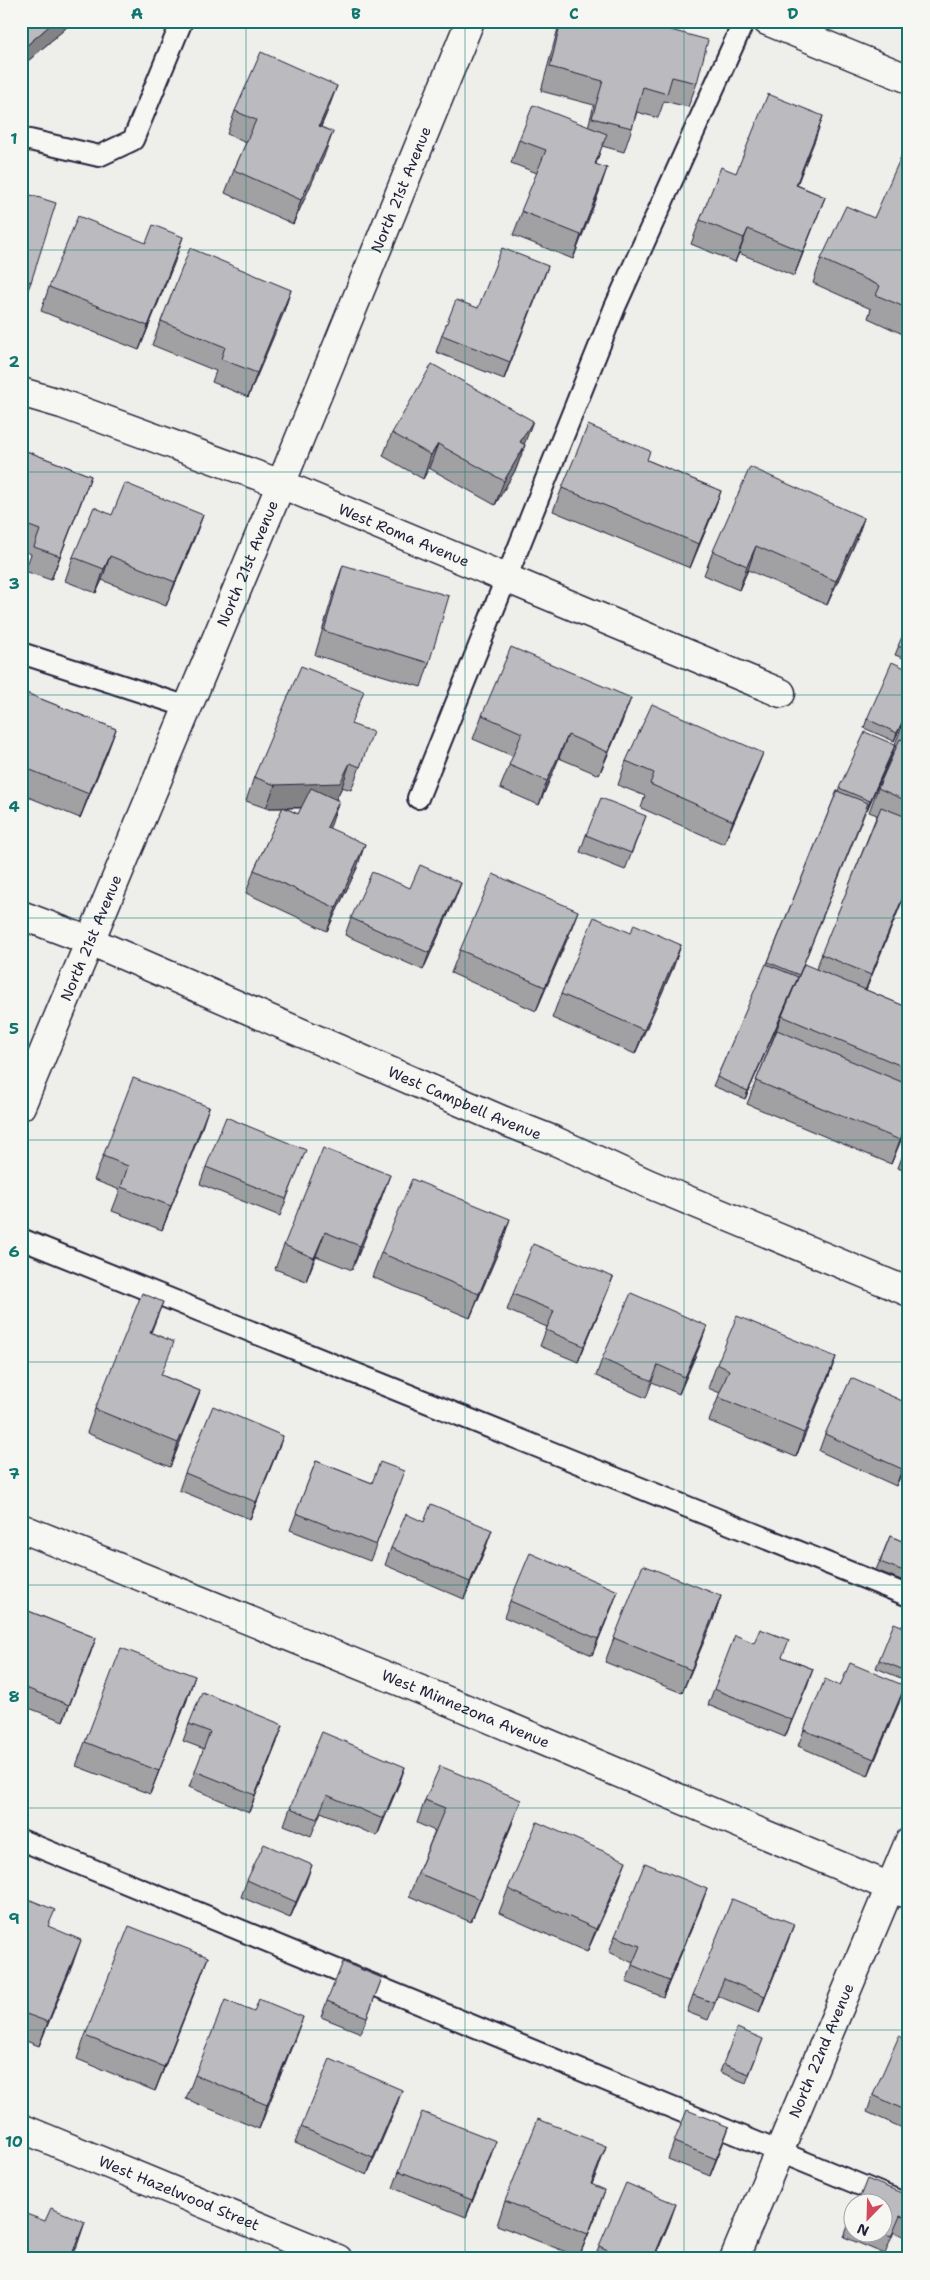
<svg xmlns="http://www.w3.org/2000/svg" width="930" height="2280" viewBox="0 0 930 2280" font-family="'Shantell Sans',sans-serif">
  <style>
    .lines { fill: none; stroke-linecap: round; stroke-linejoin: round }
    .service-casing { stroke: #22223b; stroke-width: 24 }
    .minor-casing { stroke: #22223b; stroke-width: 31 }
    .tertiary-casing { stroke: #22223b; stroke-width: 31 }
    .service { stroke: #f6f6f2; stroke-width: 20 }
    .minor { stroke: #f6f6f2; stroke-width: 28 }
    .tertiary { stroke: #f6f6f2; stroke-width: 28 }
    .wall { fill: #a1a1a4; stroke: #22223b; fill-rule: evenodd }
    .shaded-wall { fill: #838386; stroke: #22223b }
    .building { fill: #bbbbbf; stroke: #22223b }
    .grid { fill: none; stroke: #0f766e; stroke-width: 1; stroke-opacity: 0.55 }
    .labels { text-anchor: middle; dominant-baseline: central; stroke-width: 4.5; stroke-linejoin: round; paint-order: stroke }
    .street-label { font-size: 15px; fill: #22223b; stroke: #f6f6f2 }
    .neatline { fill: none; stroke: #0f766e; stroke-width: 2 }
    .grid-label { font-size: 16px; text-anchor: middle; font-weight: bold; fill: #0f766e }
  </style>
  <rect width="100%" height="100%" fill="#eeeeeb"/>
  <filter id="ink" filterUnits="userSpaceOnUse"><feTurbulence type="fractalNoise" baseFrequency=".02" numOctaves="2"/><feDisplacementMap in="SourceGraphic" scale="10" xChannelSelector="R" yChannelSelector="G"/><feConvolveMatrix kernelMatrix="1 2 1 2 8 2 1 2 1" color-interpolation-filters="sRGB"/></filter>
  <g filter="url(#ink)">
    <g class="lines">
      <g class="service-casing">
        <path id="service" d="M21,138L99,156L133,140L182,21
          M21,653L188,707
          M418,798L615,307L744,21
          M21,1239L909,1596
          M21,1840L909,2205"/>
      </g>
      <g class="minor-casing">
        <g id="minor">
          <path d="M767,21L909,79"/>
          <path id="s1" d="M21,392L62,404L281,484L781,693"/>
          <path id="s2" d="M21,1106L281,484L470,21"/>
          <path id="s3" d="M21,1528L431,1694L909,1895"/>
          <path id="s4" d="M21,2128L338,2259"/>
          <path id="s5" d="M734,2259L909,1842"/>
        </g>
      </g>
      <g class="tertiary-casing">
        <g id="tertiary">
          <path id="s6" d="M21,915L90,941L502,1120L553,1140L649,1184L909,1292"/>
        </g>
      </g>
      <use href="#service" class="service"/>
      <use href="#minor" class="minor"/>
      <use href="#tertiary" class="tertiary"/>
    </g>
    <path class="wall" d="M21,21H74L21,67Z
      M349,21H370L367,28Z
      M560,21H637L697,83L688,107L664,101L658,118L637,112L632,128L624,152L602,146L596,164L599,192L573,259L513,235L537,173L511,163L519,140L588,127L594,105L541,91Z
      M328,110L321,127L324,156L293,224L225,193L234,170L246,143L227,134L235,111Z
      M823,116L797,185L825,197L794,276L739,253L735,262L691,244L700,220L736,173Z
      M909,152V333L907,336L868,318L871,309L813,283L821,259L874,218Z
      M21,192L31,282L22,305H21Z
      M175,261L139,350L41,311L49,287Z
      M548,266L504,379L436,352L442,335L478,308Z
      M291,290L283,314L248,397L212,382L216,371L152,345L161,321Z
      M392,433L524,445H525L516,469L495,505L429,468L423,479L383,456Z
      M21,449L91,476L51,580L25,571L31,554L21,550Z
      M647,460L721,491L712,515L690,568L553,511L562,488Z
      M112,515H203L194,539L166,606L102,580L96,593L65,581L73,557Z
      M864,518L856,541L827,605L748,570L739,590L704,575L713,551Z
      M343,565L429,663L421,687L315,655L335,588Z
      M909,621V660L895,655Z
      M21,691L116,729L107,753L80,818L21,794Z
      M909,709L894,741L864,728L867,719Z
      M909,709V884L866,990L909,1008V1121L891,1164L747,1104L756,1081L782,1016L816,969L877,815L869,812L878,788L897,745L895,744Z
      M482,715L622,722L599,775L559,758L539,805L500,788L513,756L473,739Z
      M352,724L364,756L351,790L342,787L336,799L339,801L329,828L357,868L327,931L246,893L254,870L283,808H266L246,801L254,777ZM285,808H302L298,814Z
      M895,745L867,810H866L796,983L745,1099L713,1086L767,964L837,791H838L839,788Z
      M626,761L754,776L724,844L641,808L645,796L618,785Z
      M646,816L625,870L580,852L586,835Z
      M461,883L455,899L423,970L345,935L351,918L410,888Z
      M631,933L681,945L673,968L635,1054L552,1018L561,994Z
      M569,935L536,1011L451,973L460,950Z
      M209,1107L162,1230L112,1211L120,1190L94,1180L103,1156Z
      M909,1138V1173L898,1168Z
      M299,1166L280,1216L200,1184L206,1167Z
      M381,1199L352,1270L316,1256L306,1281L275,1269L284,1245Z
      M502,1243L470,1318L372,1277L381,1253Z
      M613,1277L607,1293L578,1362L540,1346L547,1327L507,1310L513,1294Z
      M151,1333L161,1375L200,1391L191,1415L170,1467L87,1433L95,1409Z
      M701,1343L679,1394L652,1382L646,1398L596,1376L602,1359Z
      M836,1357L827,1381L796,1457L709,1421L720,1393L708,1388L717,1364Z
      M909,1404V1457L896,1486L819,1451L825,1434Z
      M283,1436L277,1452L250,1519L179,1490L185,1473Z
      M316,1461L372,1483L398,1488L370,1561L290,1530Z
      M909,1486V1494L906,1493Z
      M424,1522L486,1547L464,1599L385,1565L391,1548Z
      M890,1536L909,1544V1583L876,1570Z
      M721,1596L713,1620L682,1693L605,1662L614,1638Z
      M510,1601L612,1607L592,1655L504,1617Z
      M21,1608L96,1638L63,1721L21,1705Z
      M909,1629V1679L908,1681L876,1668L879,1660Z
      M782,1657L813,1669L785,1737L708,1705L714,1689Z
      M840,1686L899,1703L868,1776L798,1746L804,1730Z
      M187,1700L150,1794L76,1766L85,1742Z
      M189,1724L277,1742L249,1812L189,1787L204,1749L183,1741Z
      M405,1767L399,1784L377,1836L321,1812L311,1836L284,1825L290,1808Z
      M425,1800L512,1824L471,1922L409,1896L418,1873L435,1831L417,1823Z
      M247,1880L306,1882L290,1918L241,1897Z
      M617,1885L587,1952L499,1913L508,1889Z
      M21,1896L49,1927L73,1963L39,2046L21,2039Z
      M701,1906L663,1997L626,1982L633,1963L609,1952L615,1936Z
      M794,1924L759,2013L718,1996L708,2020L687,2012L693,1995Z
      M208,1957L199,1981L155,2091L77,2059L85,2036Z
      M382,1978L361,2033L321,2017L327,2001Z
      M763,2039L746,2083L720,2072L723,2064Z
      M294,2041L259,2129L186,2099L195,2075Z
      M909,2041V2131L867,2112L873,2095Z
      M396,2107L367,2175L295,2143L301,2127Z
      M729,2127L710,2176L668,2159L674,2142Z
      M606,2146L592,2184L597,2213L579,2257L497,2225L505,2201Z
      M490,2158L466,2217L393,2188L399,2171Z
      M909,2196V2233L907,2238L894,2232L885,2254L844,2237L852,2215V2232H882Z
      M670,2221L654,2259H594L599,2246Z"/>
    <path class="shaded-wall" d="M55,21H74L21,67V60L26,46Z
      M337,86L328,110L310,150L319,126Z
      M823,116L815,140L787,209L796,185Z
      M333,132L324,156L293,224L301,200Z
      M607,168L599,192L573,259L581,235Z
      M825,197L816,220L794,276L803,252Z
      M748,229L739,253L735,262L744,238Z
      M183,237L175,261L139,350L148,326Z
      M548,266L542,283L504,379L510,362Z
      M291,290L283,314L248,397L257,373Z
      M533,421L524,445L520,442Z
      M438,444L429,468L423,479L431,455Z
      M525,445L516,469L495,505L504,481Z
      M91,476L82,500L51,580L60,556Z
      M721,491L712,515L690,568L699,544Z
      M203,515L194,539L166,606L175,582Z
      M864,518L856,541L827,605L836,581Z
      M756,546L748,570L739,590L747,566Z
      M110,556L102,580L96,593L104,569Z
      M631,698L622,722L599,775L608,752Z
      M909,707V709L894,741L897,733Z
      M116,729L107,753L80,818L89,794Z
      M568,735L559,758L539,805L547,781Z
      M895,745L892,754L867,810L870,801Z
      M763,753L754,776L724,844L733,821Z
      M350,763L342,787L332,807L266,808L275,785Z
      M339,801L331,825L319,850L327,827Z
      M365,844L357,868L327,931L336,908Z
      M909,882V884L862,999L871,975Z
      M461,883L455,899L423,970L429,953Z
      M578,911L569,935L536,1011L545,987Z
      M681,945L673,968L635,1054L644,1030Z
      M798,977L794,986L745,1099L748,1091Z
      M209,1107L201,1131L162,1230L171,1206Z
      M909,1118V1121L891,1164L900,1140Z
      M390,1175L381,1199L352,1270L360,1246Z
      M510,1219L502,1243L470,1318L479,1294Z
      M325,1232L316,1256L306,1281L314,1258Z
      M613,1277L607,1293L578,1362L584,1346Z
      M163,1302L154,1325L142,1356L150,1332Z
      M707,1326L701,1343L679,1394L685,1377Z
      M836,1357L827,1381L796,1457L804,1433Z
      M200,1391L191,1415L170,1467L178,1443Z
      M283,1436L277,1452L250,1519L256,1502Z
      M909,1454V1457L896,1486L902,1469Z
      M492,1530L486,1547L464,1599L470,1582Z
      M618,1591L612,1607L592,1655L598,1639Z
      M721,1596L713,1620L682,1693L691,1670Z
      M96,1638L90,1655L63,1721L69,1705Z
      M813,1669L807,1686L785,1737Z
      M195,1676L187,1700L150,1794L159,1771Z
      M905,1686L899,1703L868,1776L874,1759Z
      M283,1725L277,1742L249,1812L255,1795Z
      M405,1767L399,1784L377,1836L383,1819Z
      M521,1800L512,1824L471,1922L480,1899Z
      M626,1861L617,1885L587,1952L596,1929Z
      M312,1865L306,1882L290,1918L296,1902Z
      M707,1889L701,1906L663,1997L669,1981Z
      M794,1924L788,1941L759,2013L765,1996Z
      M81,1940L73,1963L39,2046L48,2022Z
      M208,1957L199,1981L155,2091L164,2067Z
      M303,2017L294,2041L259,2129L267,2105Z
      M402,2090L396,2107L367,2175L373,2158Z
      M729,2127L723,2144L710,2176L716,2159Z
      M496,2141L490,2158L466,2217L472,2200Z
      M606,2146L598,2170L582,2208L591,2184Z
      M605,2190L597,2213L579,2257L588,2234Z
      M676,2204L670,2221L654,2259H653Z
      M85,2222L77,2246L71,2259H70Z"/>
    <path class="building" d="M21,21H55L26,46L21,40Z
      M561,21H637L708,40L697,83L672,77L667,94L643,87L632,128L592,118L603,81L550,67Z
      M261,52L337,86L319,126L333,132L301,200L234,170L256,120L235,111Z
      M768,94L823,116L796,185L825,197L803,252L748,229L744,238L700,220L721,167L736,173Z
      M533,105L607,134L595,164L607,168L581,235L521,211L546,150L519,140Z
      M904,150L909,152V309L876,295L880,286L821,259L846,206L874,218Z
      M21,192L56,203L31,282L21,278Z
      M78,216L146,243L153,225L183,237L148,326L49,287Z
      M190,248L291,290L257,373L221,359L225,347L161,321Z
      M502,248L548,266L510,362L442,335L456,300L478,308Z
      M432,364L533,421L520,442L525,445L504,481L438,444L431,455L392,433Z
      M588,425L650,451L647,460L721,491L699,544L562,488Z
      M21,449L91,476L60,556L34,547L40,530L21,523Z
      M750,467L864,518L836,581L756,546L747,566L713,551Z
      M125,483L203,515L175,582L110,556L104,569L73,557L94,507L112,515Z
      M343,565L449,596L429,663L324,631Z
      M909,621V651L898,646Z
      M511,647L631,698L608,752L568,735L547,781L509,765L522,733L482,715Z
      M892,662L909,670V707L897,733L867,719Z
      M301,666L364,691L351,724L373,732L360,767L350,763L340,783L275,785L254,777Z
      M21,691L116,729L89,794L21,766Z
      M652,704L763,753L733,821L650,784L654,773L626,761Z
      M909,709V723L903,721Z
      M865,732L895,745L870,801L839,788Z
      M900,739L909,742V802L878,788Z
      M311,788L339,801L327,827L365,844L336,908L254,870L283,807L298,814Z
      M837,791L868,803L799,975L768,962Z
      M601,798L646,816L631,853L586,835Z
      M881,807L909,818V882L871,975L821,954Z
      M420,865L461,883L429,953L351,918L372,872L410,888Z
      M493,874L578,911L545,987L460,950Z
      M594,917L631,933L634,924L681,945L644,1030L561,994Z
      M766,964L798,977L748,1091L717,1077Z
      M804,964L909,1008V1069L782,1016Z
      M777,1030L909,1085V1118L900,1140L756,1081Z
      M133,1078L209,1107L171,1206L121,1187L128,1166L103,1156Z
      M226,1117L306,1150L286,1199L206,1167Z
      M909,1138V1146L906,1144Z
      M323,1148L390,1175L360,1246L325,1232L314,1258L284,1245Z
      M412,1179L510,1219L479,1294L381,1253Z
      M533,1244L613,1277L584,1346L546,1330L554,1311L513,1294Z
      M142,1293L163,1302L150,1332L174,1342L161,1375L200,1391L178,1443L95,1409Z
      M631,1293L707,1326L685,1377L658,1365L652,1381L602,1359Z
      M737,1316L836,1357L804,1433L718,1397L729,1370L717,1364Z
      M851,1378L909,1404V1454L902,1469L825,1434Z
      M213,1406L283,1436L256,1502L185,1473Z
      M316,1461L372,1483L380,1462L404,1471L376,1545L296,1513Z
      M431,1504L492,1530L470,1582L391,1548L406,1514L424,1522Z
      M890,1536L909,1544V1573L880,1562Z
      M530,1553L618,1591L598,1639L510,1601Z
      M643,1565L721,1596L691,1670L614,1638Z
      M21,1608L96,1638L69,1705L21,1686Z
      M894,1623L909,1629V1672L879,1660Z
      M760,1629L789,1640L782,1657L813,1669L792,1720L714,1689L735,1635L754,1643Z
      M121,1648L195,1676L159,1771L85,1742Z
      M850,1663L905,1686L874,1759L804,1730L825,1679L840,1686Z
      M202,1692L283,1725L255,1795L195,1771L210,1732L189,1724Z
      M322,1732L405,1767L383,1819L327,1795L317,1819L290,1808Z
      M440,1766L521,1800L480,1899L418,1873L445,1808L425,1800Z
      M537,1822L626,1861L596,1929L508,1889Z
      M264,1844L312,1865L296,1902L247,1880Z
      M645,1863L707,1889L669,1981L632,1965L640,1946L615,1936Z
      M21,1896L55,1910L48,1926L81,1940L48,2022L21,2012V1993L24,1985L21,1984Z
      M732,1899L794,1924L765,1996L724,1979L714,2003L693,1995Z
      M129,1926L208,1957L164,2067L85,2036Z
      M343,1962L382,1978L367,2017L327,2001Z
      M259,1999L303,2017L267,2105L195,2075L225,2000L254,2012Z
      M737,2028L763,2039L749,2074L723,2064Z
      M899,2036L909,2041V2112L873,2095Z
      M330,2059L402,2090L373,2158L301,2127Z
      M687,2110L729,2127L716,2159L674,2142Z
      M422,2112L496,2141L472,2200L399,2171Z
      M538,2119L606,2146L591,2184L605,2190L588,2234L505,2201Z
      M867,2179L909,2196V2219L900,2216L891,2237L879,2232H882V2202H858Z
      M626,2183L676,2204L653,2259H628L599,2246Z
      M51,2208L85,2222L70,2259H21V2212L45,2221Z
      M120,2253L134,2259H117Z
      M833,2255L842,2259H831Z"/>
  </g>
  <path class="grid" d="M246,21V2259M465,21V2259M684,21V2259M21,250H909M21,472H909M21,695H909M21,918H909M21,1140H909M21,1362H909M21,1585H909M21,1808H909M21,2030H909"/>
  <g class="labels">
    <g class="street-label">
      <text stroke="none"><textPath href="#s2" startOffset="992">North 21st Avenue</textPath></text>
      <text stroke="none"><textPath href="#s1" startOffset="409">West Roma Avenue</textPath></text>
      <text stroke="none"><textPath href="#s2" startOffset="588">North 21st Avenue</textPath></text>
      <text stroke="none"><textPath href="#s2" startOffset="182">North 21st Avenue</textPath></text>
      <text stroke="none"><textPath href="#s6" startOffset="482">West Campbell Avenue</textPath></text>
      <text stroke="none"><textPath href="#s3" startOffset="480">West Minnezona Avenue</textPath></text>
      <text stroke="none"><textPath href="#s5" startOffset="226">North 22nd Avenue</textPath></text>
      <text stroke="none"><textPath href="#s4" startOffset="171">West Hazelwood Street</textPath></text>
    </g>
  </g>
  <rect width="930" height="2280" fill="none" stroke="#f6f6f2" stroke-width="55"/>
  <g transform="translate(868 2218) rotate(203)"><circle r="24" fill="#f6f6f2" stroke="#a1a1a9"/>
  <path d="M0-4L9 19L0 12L-9 19Z" fill="#d1495b"/>
  <text y="-8" font-size="14" font-weight="bold" text-anchor="middle" fill="#22223b">N</text>
  </g>
  <rect x="28" y="28" width="874" height="2224" class="neatline"/>
  <g class="grid-label">
    <text x="137" y="19">A</text>
    <text x="356" y="19">B</text>
    <text x="574" y="19">C</text>
    <text x="793" y="19">D</text>
    <text x="14" y="144">1</text>
    <text x="14" y="367">2</text>
    <text x="14" y="589">3</text>
    <text x="14" y="812">4</text>
    <text x="14" y="1034">5</text>
    <text x="14" y="1257">6</text>
    <text x="14" y="1479">7</text>
    <text x="14" y="1702">8</text>
    <text x="14" y="1924">9</text>
    <text x="14" y="2147">10</text>
  </g>
</svg>
